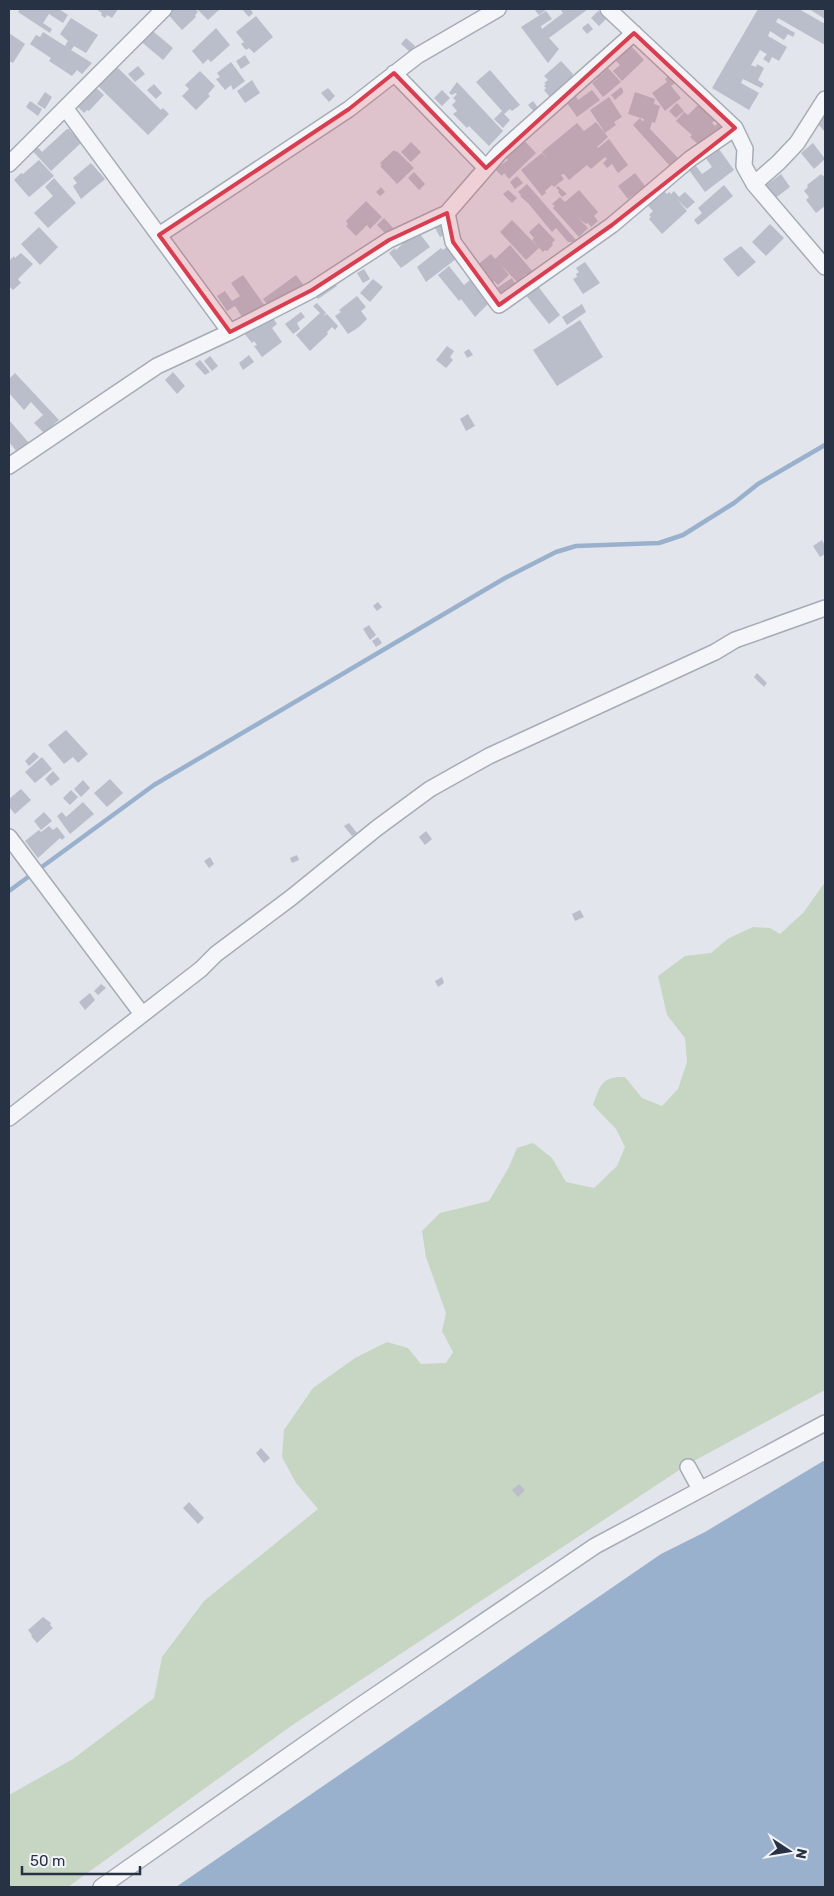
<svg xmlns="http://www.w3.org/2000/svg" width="834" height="1896" viewBox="0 0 834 1896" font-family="Rubik,sans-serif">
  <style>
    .green { fill: #c7d6c2 }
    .water { fill: #9ab1ce }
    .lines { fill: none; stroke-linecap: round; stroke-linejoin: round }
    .stream { stroke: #9ab1ce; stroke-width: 4.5 }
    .building { fill: #b9beca }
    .minor-casing { stroke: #a6acb6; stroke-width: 18 }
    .minor { stroke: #f5f6f9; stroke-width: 15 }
    .marked { fill: #d93e50; fill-opacity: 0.2; stroke: #d93e50; stroke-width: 4; stroke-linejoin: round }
  </style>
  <rect width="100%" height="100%" fill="#e2e5eb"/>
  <path class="green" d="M825,882V1390L690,1463L294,1724L68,1887H9V1795L73,1759L154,1698L162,1657L204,1601L318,1509L296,1483L282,1457L284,1430L313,1388L355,1358L387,1342L408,1348L421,1364L446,1363L453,1352L442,1331L446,1313L426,1257L422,1231L440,1213L489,1201L508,1169L517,1148L533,1143L552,1158L566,1182L594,1188L617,1166L625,1147L616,1129L593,1105C600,1085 602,1076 625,1077L642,1098L662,1106L678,1089L687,1062L685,1038L667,1015L658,976L685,956L711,953L729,938L753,927L770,928L780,934L804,912Z"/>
  <path class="water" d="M825,1460V1887H176L661,1554L705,1532Z"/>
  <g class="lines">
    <path class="stream" d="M9,891L154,785L505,578L556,552L576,546L659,543L683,535L734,503L758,484L825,445"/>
  </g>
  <path class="building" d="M20,9H59L68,15L63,23L49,14L43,23L52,29L50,33L18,12Z
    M96,9H118L112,18L107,15L105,18L101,15L102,13Z
    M163,9H195L198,12L195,15L196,17L182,30Z
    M197,9H220L208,20Z
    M242,9H250L253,13L249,17Z
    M534,9H547L539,15Z
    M560,9H588L549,38L559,49L548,63L521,27L546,11L552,19L541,26L542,29L563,13Z
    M758,9H799L825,24V45L778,18L776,22L795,33L793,37L788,34L784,40L770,31L768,36L787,47L779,61L772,57L769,63L763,59L767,54L760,50L751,65L756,67L757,64L764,68L758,80L764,84L761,88L743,79L741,83L759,93L749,110L712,88Z
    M809,9H825V19Z
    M598,11L606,19L599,26L591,18Z
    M256,16L273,37L254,53L249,48L246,50L241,44L244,42L236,32Z
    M71,18L98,35L86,53L74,46L71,50L92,63L82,74L77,70L72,76L49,61L51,58L30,44L36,35L40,37L43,32L65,46L68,41L60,34Z
    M588,23L593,29L587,34L582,28Z
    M148,27L173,48L163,60L138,39Z
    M216,28L230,45L211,62L208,59L203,64L192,51Z
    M9,33L25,44L13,63L9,61Z
    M406,38L415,46L410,52L401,44Z
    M631,46L644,60L622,81L613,71L620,65L616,61Z
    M245,55L250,63L241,69L236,61Z
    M561,61L573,74L572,76L574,79L552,100L544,90L546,88L544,86L546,84L544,83L548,80L544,76Z
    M231,62L245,81L233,90L231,85L225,90L216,79L220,77L217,73Z
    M115,65L161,110L163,108L169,114L148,135L94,82Z
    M138,66L145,74L135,82L128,74Z
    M608,68L621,82L603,97L592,83L598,78L595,75L598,72L601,75Z
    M490,70L520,105L512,111L510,109L504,114L510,120L503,128L494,119L502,111L476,82Z
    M200,71L215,86L208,94L210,96L196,110L182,96L189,89L185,85Z
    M669,75L675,83L671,86L681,98L665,111L652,93L667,82L665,79Z
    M252,80L260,93L245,103L237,91Z
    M457,82L503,131L489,146L469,126L467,128L453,114L457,111L452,105L456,101L453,98L457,94L455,93L452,95L449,93Z
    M92,84L104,95L89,111L87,110L84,113L76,105Z
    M154,84L162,93L156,99L147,90Z
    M621,87L623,90V93L615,100L611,95Z
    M328,88L335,96L329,102L321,93Z
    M442,90L450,98L442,106L434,98Z
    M592,90L600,100L577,117L567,103L565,105L561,99L565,96L570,102L576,96L578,100Z
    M45,92L52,97L45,109L37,104Z
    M635,92L655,99L654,104L660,106L655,123L652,122L650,129L678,158L670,166L633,125L640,118L643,122L644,119L628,114Z
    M609,97L622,117L614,122L616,125L605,133L590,110Z
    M30,101L42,109L38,116L26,107Z
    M533,101L539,109L535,113L528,105Z
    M677,103L684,111L676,118L669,111Z
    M699,104L716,119L712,123L715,126L718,123L723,130L699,145L690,137L692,135L676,121L684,112L688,115Z
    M825,116V132L817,123Z
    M596,122L608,137L597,147L598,148L609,139L628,165L618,173L612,164L607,168L603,163L607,159L605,157L591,169L587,165L569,180L564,174L561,175L564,179L554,187L552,185L545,191L546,193L542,196L521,170L542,153L549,161L542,152L577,123L584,131Z
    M67,129H69L81,143L51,171L29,147L34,143L42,152Z
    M522,138L536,153L509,179L504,173L502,176L495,169L508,160L504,156Z
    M411,142L421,152L411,162L401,152Z
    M720,142L723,146L719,149L734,170L705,192L686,166L693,162L702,174L712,167L703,154Z
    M813,143L825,159L814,169L801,153Z
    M394,150L396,152L397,151L414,168L397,184L380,166L382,165L380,163Z
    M39,160L54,176L29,197L14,180L21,173L23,174Z
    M91,163L105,179L81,199L73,186L77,183L73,178Z
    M414,172L425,184L419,190L408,178Z
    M635,173L645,186L628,199L618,186Z
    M781,174L790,187L774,199L765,186Z
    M821,174L823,176L825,175V206L816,213L806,200L809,197L804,191L808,187L807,185Z
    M517,176L523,183L515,189L510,182Z
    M54,178L76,203L48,228L34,213L53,196L45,187Z
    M527,184L576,240L574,242H568L556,228L552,232L528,203L520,196L521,195L518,192Z
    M724,185L733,196L698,225L694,220L702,213L698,208Z
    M558,186L567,194L562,197L558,192L559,191L556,187Z
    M381,187L385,192L380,196L376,192Z
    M661,188L667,194L669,192L671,194L674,191L679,197L685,192L695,202L687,209L677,199L687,211L662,234L649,219L651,217L649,215L653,211L648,206L652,202L649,199L654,194L657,197L658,196L656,193Z
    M508,190L517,198L512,203L503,194Z
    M579,190L598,212L594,216L598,221L591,227L588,223L586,224L579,219L588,228L579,237L553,208L555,206L552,204L560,197L565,202Z
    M366,201L382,217L370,229L367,225L356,236L346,226L348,224L346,221Z
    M384,218L394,229L387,235L377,225Z
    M512,220L539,248L526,260L500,232Z
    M442,222L446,234L440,237L434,226Z
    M539,223L555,240L552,243L553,245L547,251L545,250L543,252L532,240L534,238L529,232Z
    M770,224L784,238L766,256L752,242Z
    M39,227L58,247L40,265L21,244Z
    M420,234L430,247L401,268L389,253L395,248L396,250L412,235L416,237Z
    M449,245L456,259L426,282L417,267L441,248L443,250Z
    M510,245L534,273L529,278L526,274L517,282L499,263L509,275L498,285L494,281L491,284L476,266L491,254L495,259Z
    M741,246L756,262L738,277L723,259Z
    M21,253L33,264L18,279L21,283L13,290L9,286V261L14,256L15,258Z
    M585,262L600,283L583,294L573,279L577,277L576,274L579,272L576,268Z
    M449,266L464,285L471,279L490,302L475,317L461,299L459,301L438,275Z
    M364,269L370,279L363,283L357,273Z
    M243,275L265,306L251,316L249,313L242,317L235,306L227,311L217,296L225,291L232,301L240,296L231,283Z
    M296,275L305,287L270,308L263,299Z
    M512,278L517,287L500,299L494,290Z
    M373,279L383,287L370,302L360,293Z
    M333,281L337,286L318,299L314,293Z
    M537,285L560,315L549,324L525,294Z
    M357,296L366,307L361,311L367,319L359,327L348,334L335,316L341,312L339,310Z
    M317,303L326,313L323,316L327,314L338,326L335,330L332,327L327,332L328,334L310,351L296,335L320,313L313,306Z
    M582,304L586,312L567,325L562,317Z
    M301,312L305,317L297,323L300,329L293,334L285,324Z
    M271,315L277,324L272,328L282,342L262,357L254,346L257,345L254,341L252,343L243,332Z
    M580,320L603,357L557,386L533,350Z
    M447,346L454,351L450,357L453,360L446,368L436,360Z
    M469,349L473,355L467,358L464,352Z
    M249,355L254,362L243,370L239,363Z
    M210,356L218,366L212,371L204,361Z
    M200,360L210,372L205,375L195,364Z
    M173,372L185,386L177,394L165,380Z
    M15,373L59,420L44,433L34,423L43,415L31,402L24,410L9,393V379Z
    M468,414L475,426L466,431L460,419Z
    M9,420L29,443L18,453L9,442Z
    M822,540L825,546V554L820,557L813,546Z
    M378,602L382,607L377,611L373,606Z
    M369,625L376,635L370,640L363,629Z
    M378,637L382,643L376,647L372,641Z
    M757,673L767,683L764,687L754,677Z
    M66,730L88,754L78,763L73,757L64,764L48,745Z
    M34,752L39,757L29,766L25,761Z
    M42,757L52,769L35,783L25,772Z
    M53,771L60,779L51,786L45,779Z
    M110,779L123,793L107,807L94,793Z
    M83,780L90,788L81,797L74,789Z
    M21,789L31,800L15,814L9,807V799Z
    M71,790L78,797L70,805L63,798Z
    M83,802L94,814L70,834L57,816L62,812L66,817Z
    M44,812L52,821L41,830L34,821Z
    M349,823L357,833L352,836L344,826Z
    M49,826L53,830L57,827L65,837L62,840L60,838L38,858L25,841L39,830L41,832Z
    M426,831L432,839L425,845L419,837Z
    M297,855L299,860L292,863L290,858Z
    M210,857L214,864L209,868L204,861Z
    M580,910L584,917L575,921L572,914Z
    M442,977L444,983L438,987L435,981Z
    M101,984L106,988L98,995L94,991Z
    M90,993L95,1000L85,1010L79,1002Z
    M261,1448L270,1458L264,1463L256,1453Z
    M519,1484L525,1490L518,1497L512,1490Z
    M189,1502L204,1518L198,1524L183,1508Z
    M43,1617L51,1623L50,1625L53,1628L37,1643L31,1636L32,1635L28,1630Z"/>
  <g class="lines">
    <g class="minor-casing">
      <path id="minor" d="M608,9L735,128L745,149L744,166L754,184L825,267
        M394,73L486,168
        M66,109L230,332
        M9,164L164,9
        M754,184L778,163L797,143L825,99
        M447,213L453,242L499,305L612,225L690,159L735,128
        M159,235L349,109L417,56L498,9
        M9,466L157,366L230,332L312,290L389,240L447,213L500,152L634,33
        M9,837L142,1014
        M9,1118L201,969L216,954L292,897L377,828L430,789L489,756L715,652L735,640L825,608
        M688,1467L700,1489
        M101,1887L355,1709L595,1546L825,1423"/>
    </g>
    <use href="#minor" class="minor"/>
  </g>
  <path class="marked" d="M634,33L735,128L612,225L499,305L453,242L447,213L389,240L312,290L230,332L159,235L349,109L394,73L486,168Z"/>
  <rect width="834" height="1896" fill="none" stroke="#283245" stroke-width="20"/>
  <g transform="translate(789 1851) rotate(102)" stroke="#f2f4f8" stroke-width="4" paint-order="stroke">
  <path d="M0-4L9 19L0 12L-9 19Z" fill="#283245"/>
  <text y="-8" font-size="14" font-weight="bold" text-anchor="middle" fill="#283245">N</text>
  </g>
  <path d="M22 1866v8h118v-8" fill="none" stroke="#283245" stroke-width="2.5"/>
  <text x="30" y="1866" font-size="15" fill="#283245" stroke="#f2f4f8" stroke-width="4" paint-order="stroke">50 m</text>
</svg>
